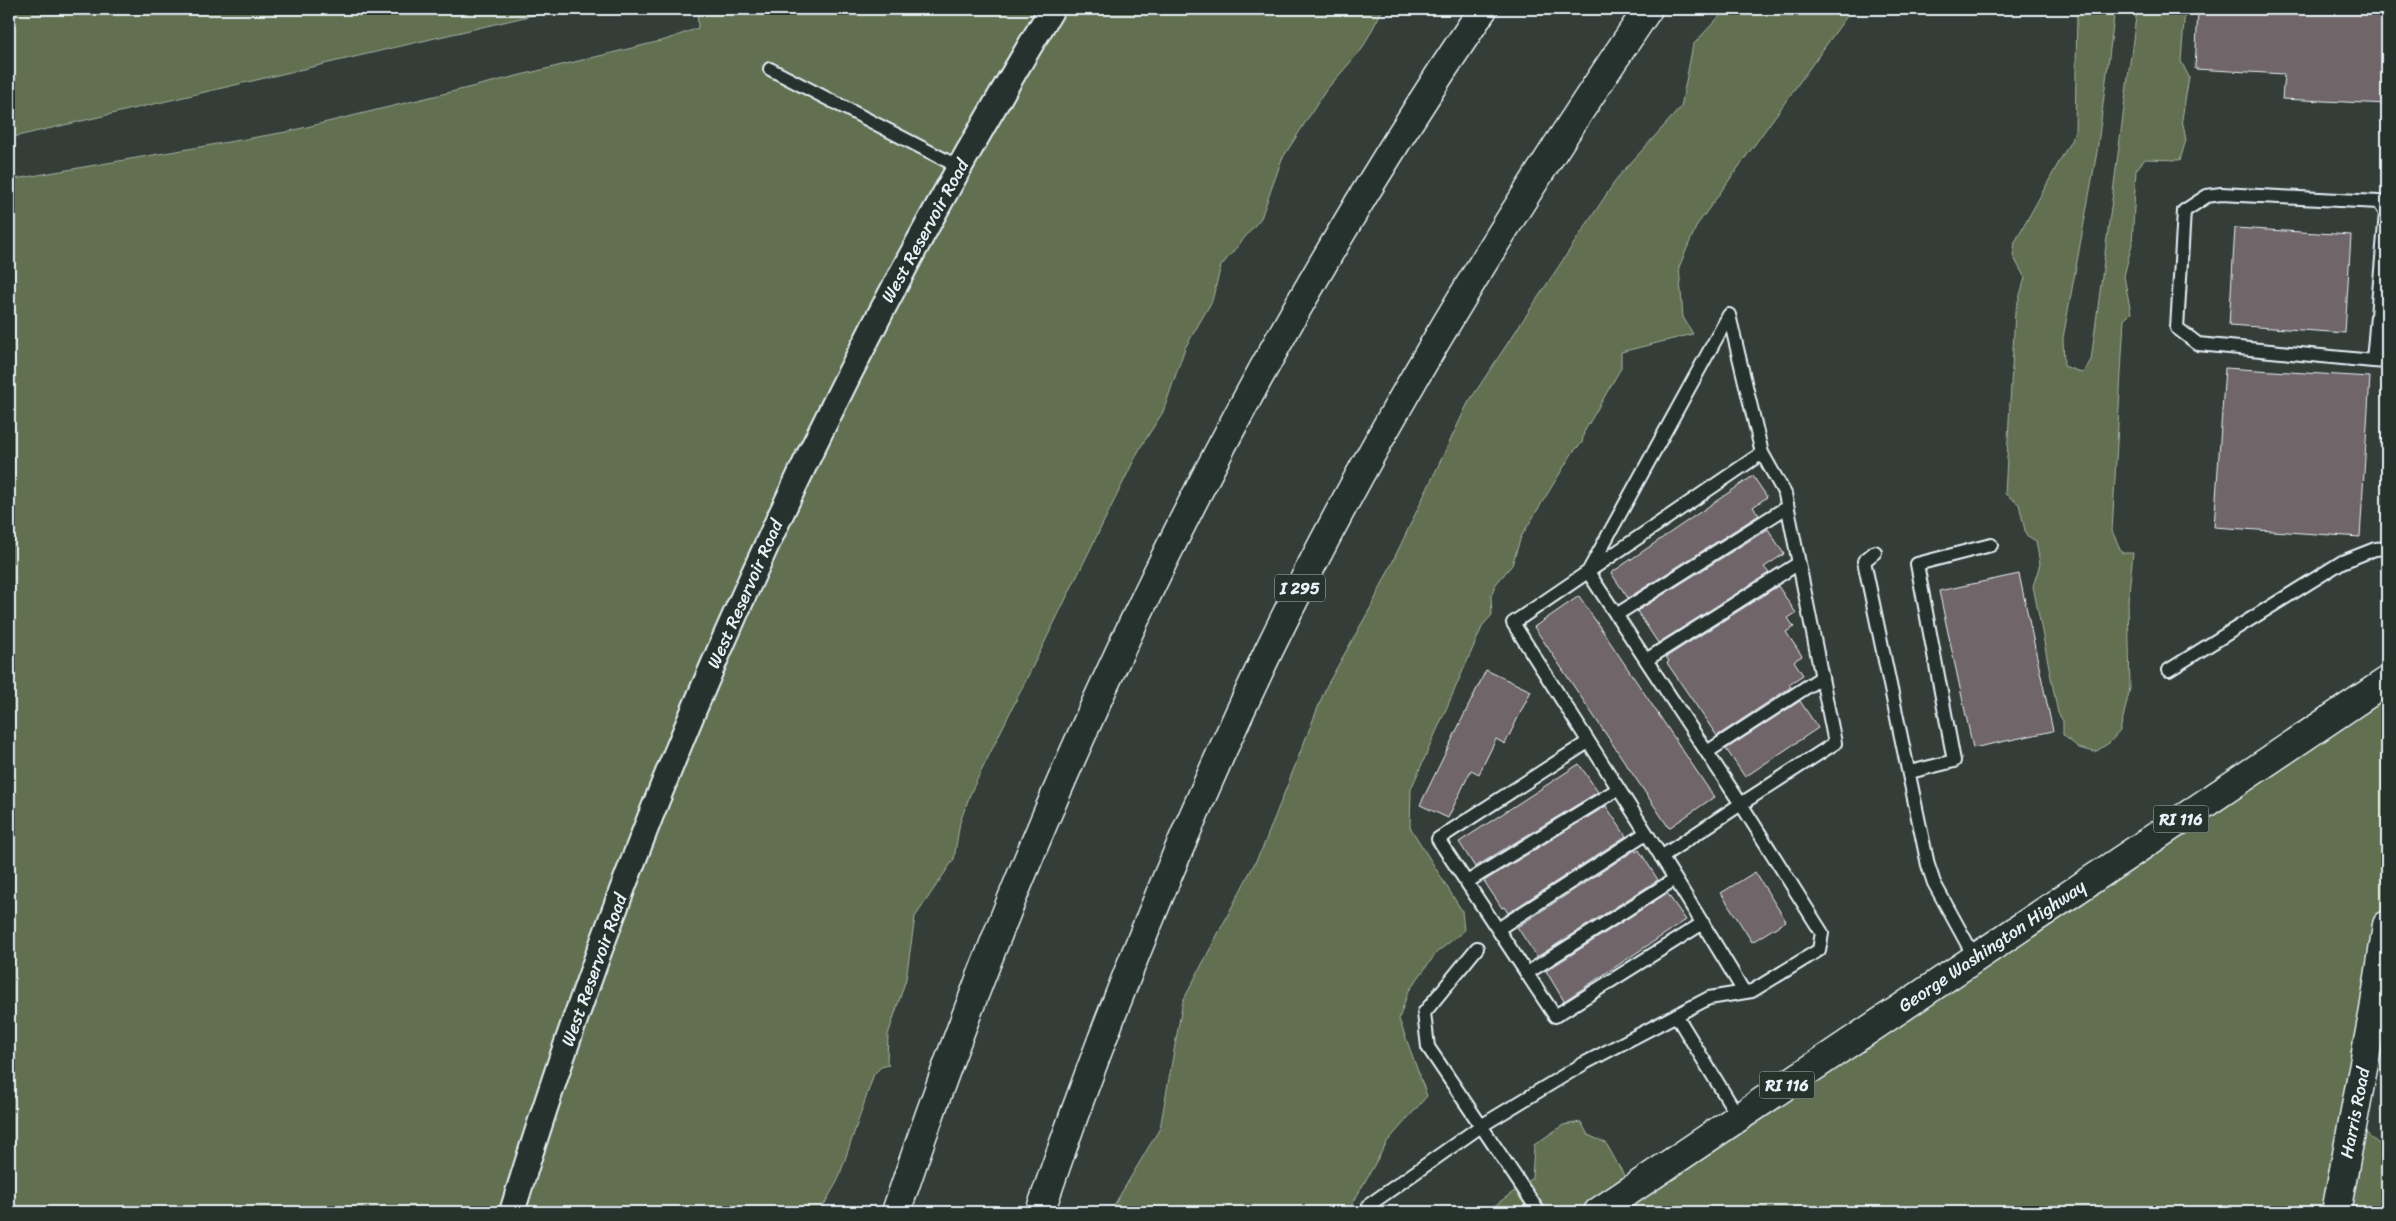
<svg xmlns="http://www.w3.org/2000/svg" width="2396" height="1221" viewBox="0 0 2396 1221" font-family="Sriracha,sans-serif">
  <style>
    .green { fill: #627051; stroke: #a5b0a4 }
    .building { fill: #70666b; stroke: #e8f1f8 }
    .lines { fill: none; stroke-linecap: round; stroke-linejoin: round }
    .service-casing { stroke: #e8f1f8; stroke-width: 16 }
    .minor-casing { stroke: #e8f1f8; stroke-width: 28 }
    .tertiary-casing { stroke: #e8f1f8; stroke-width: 31 }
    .primary-casing { stroke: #e8f1f8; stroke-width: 31 }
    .motorway-casing { stroke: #e8f1f8; stroke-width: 31 }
    .service { stroke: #26332d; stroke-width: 12 }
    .minor { stroke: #26332d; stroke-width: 24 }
    .tertiary { stroke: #26332d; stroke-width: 28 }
    .primary { stroke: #26332d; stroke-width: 28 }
    .motorway { stroke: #26332d; stroke-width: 28 }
    .labels { text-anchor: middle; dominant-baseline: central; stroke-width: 4.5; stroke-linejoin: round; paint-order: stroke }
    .shield { fill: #26332d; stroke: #aeb8bb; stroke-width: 1 }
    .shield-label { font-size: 16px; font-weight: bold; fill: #e8f1f8 }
    .street-label { font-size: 18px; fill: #e8f1f8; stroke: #26332d }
  </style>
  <rect width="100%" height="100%" fill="#353d39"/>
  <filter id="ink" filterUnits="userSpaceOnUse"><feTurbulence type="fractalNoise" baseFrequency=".02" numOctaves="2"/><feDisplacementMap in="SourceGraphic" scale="10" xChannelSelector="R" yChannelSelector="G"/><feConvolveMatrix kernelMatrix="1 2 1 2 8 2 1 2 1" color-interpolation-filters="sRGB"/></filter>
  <g filter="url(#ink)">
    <path class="green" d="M9,9H559L9,138Z
      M697,9H1383L1362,49L1326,90L1282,159L1261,218L1221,266L1212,301L1185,348L1163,412L1140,448L971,792L960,822L954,859L915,917L906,979L888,1035L887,1062L889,1065L881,1067L874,1074L838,1180L820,1212H9V180L286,132L665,40L698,28Z
      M1726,9H1852L1697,225L1679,267L1683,317L1693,334L1621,352V368L1584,432L1582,443L1573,452L1521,537L1512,565L1496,584L1491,596L1492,615L1483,625L1411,789L1410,827L1462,911L1464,931L1437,952L1408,992L1399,1019L1427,1096L1387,1142L1348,1212H1110L1160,1128L1183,1001L1263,847L1326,687L1372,605L1468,403L1618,177L1681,107L1693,45Z
      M2077,9H2115L2097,152L2063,338L2064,366L2083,373L2091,360L2137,9H2185L2181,61L2189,77L2182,119L2186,140L2180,160L2145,159L2136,170L2132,244L2124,276L2131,313L2124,320L2112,531L2122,553H2133L2128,601L2130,688L2120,731L2109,743L2095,752L2079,748L2063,735V721L2058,713L2033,586L2040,564L2036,541L2026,535L2019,504L2005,494L2015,312L2025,278L2013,256L2015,242L2075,133Z
      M2387,686V910L2370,1021L2350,1119L2387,1151V1212H1486L1532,1178L1534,1145L1563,1125L1581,1122L1588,1135L1606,1143L1631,1188Z"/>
    <path class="building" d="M2198,9H2387V104L2282,99L2284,74L2195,69Z
      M2235,228L2351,235L2345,333L2229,325Z
      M2225,368L2370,377L2360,537L2214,527Z
      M1753,476L1767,497L1753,507L1759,515L1628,598L1611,573Z
      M1768,529L1784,554L1764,567L1769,573L1658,643L1637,611Z
      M2019,574L2053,731L1973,748L1939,591Z
      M1778,586L1796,613L1788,618L1794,627L1786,632L1802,656L1794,661L1803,675L1789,684L1791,687L1717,736L1667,663L1669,661L1666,657Z
      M1579,596L1714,797L1669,828L1534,627Z
      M1486,670L1531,691L1505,744L1496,739L1479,774L1471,770L1448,818L1420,805Z
      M1800,701L1818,728L1745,777L1726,749Z
      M1579,764L1598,792L1475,867L1459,842Z
      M1606,806L1626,836L1508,913L1504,907L1502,908L1484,881Z
      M1635,850L1636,852L1639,850L1658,880L1537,957L1517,927Z
      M1755,872L1786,921L1752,942L1721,893Z
      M1667,893L1686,920L1564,1001L1546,971Z"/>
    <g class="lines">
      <g class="service-casing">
        <path id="service" d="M770,69L959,167
          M2373,361L2386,213L2379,202L2221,194L2207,196L2184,211L2177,328L2198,344L2373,361L2387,362
          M1875,552L1864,561L1928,865L1934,883L1975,958
          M1616,615L1787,507
          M1646,660L1799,563
          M2169,670L2342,562L2375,549L2387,548
          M1588,742L1438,839L1555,1016L1703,923
          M1707,752L1822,677
          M1910,772L1954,761L1917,564L1991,545
          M1661,857L1741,804L1588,572L1729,315L1762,453L1513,623C1591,746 1670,867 1744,992
          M1467,882L1618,789
          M1498,929L1646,833
          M1477,948L1424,1013L1428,1047L1539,1212
          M1527,973L1675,879
          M1676,1015L1739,1118
          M1369,1205L1481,1126L1583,1064L1709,998L1752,991L1819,950L1822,933L1741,804L1835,743L1785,494L1762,453"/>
      </g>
      <g class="minor-casing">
        <path id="minor" d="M512,1212C641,791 823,386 1052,9"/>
      </g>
      <g class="tertiary-casing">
        <path id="tertiary" d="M2336,1212L2374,1010L2387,925"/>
      </g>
      <g class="primary-casing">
        <path id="primary" d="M1598,1212L2387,681"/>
      </g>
      <g class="motorway-casing">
        <path id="motorway" d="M896,1212C1039,787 1232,380 1483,9
          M1040,1212C1105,1021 1181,834 1268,652C1377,428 1508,214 1648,9"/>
      </g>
      <use href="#service" class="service"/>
      <use href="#minor" class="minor"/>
      <use href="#tertiary" class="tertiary"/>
      <use href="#primary" class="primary"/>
      <use href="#motorway" class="motorway"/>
    </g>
  </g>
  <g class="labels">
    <g class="shield">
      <rect x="1275" y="574.5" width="50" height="27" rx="4"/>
      <rect x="2153.5" y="805.5" width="55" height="27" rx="4"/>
      <rect x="1759.5" y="1071.5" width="55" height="27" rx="4"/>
    </g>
    <g class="shield-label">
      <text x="1300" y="588">I 295</text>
      <text x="2181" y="819">RI 116</text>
      <text x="1787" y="1085">RI 116</text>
    </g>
    <g class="street-label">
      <text transform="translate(925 231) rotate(-61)">West Reservoir Road</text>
      <text transform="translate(745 594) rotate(-66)">West Reservoir Road</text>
      <text transform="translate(1992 946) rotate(-34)">George Washington Highway</text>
      <text transform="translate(594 970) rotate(-70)">West Reservoir Road</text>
      <text transform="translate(2355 1113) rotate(-79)">Harris Road</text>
    </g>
  </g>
  <rect width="2396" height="1221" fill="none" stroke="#26332d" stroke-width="30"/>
  <rect x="15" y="15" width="2366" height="1191" fill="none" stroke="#e8f1f8" stroke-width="2" filter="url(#ink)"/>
</svg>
